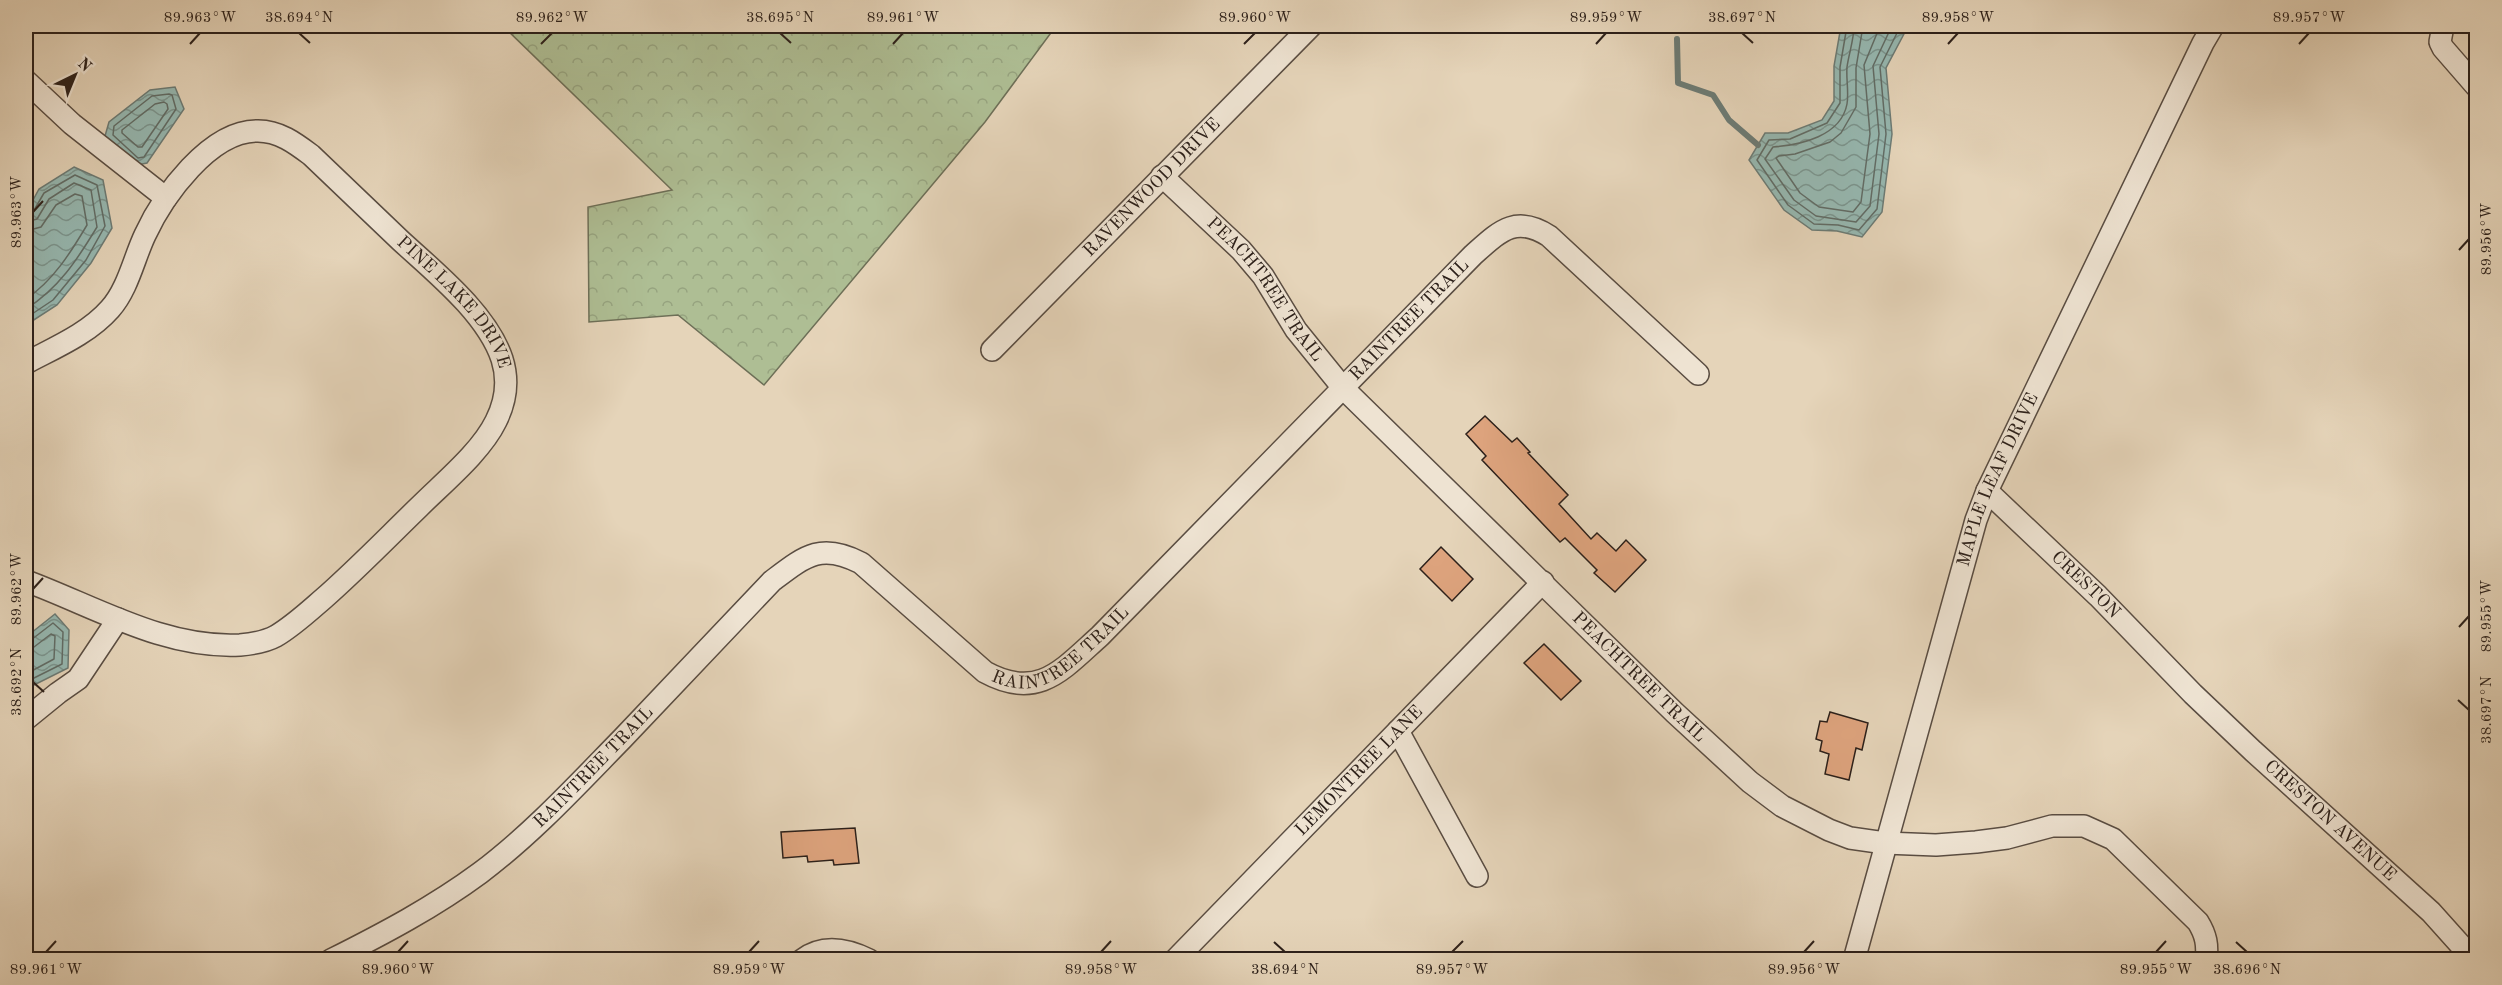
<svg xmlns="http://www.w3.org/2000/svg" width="2502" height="985" viewBox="0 0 2502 985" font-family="'Old Standard TT',serif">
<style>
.forest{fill:url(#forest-crowns);stroke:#6d6f57;stroke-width:1.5}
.water{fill:url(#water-waves);stroke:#6c7b75;stroke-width:1.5}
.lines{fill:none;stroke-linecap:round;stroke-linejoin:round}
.shore{stroke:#616c66;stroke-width:1.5}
.stream{stroke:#6c7b75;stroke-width:6}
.building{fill:#dda37d;stroke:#2c201a;stroke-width:1.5}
.minor-casing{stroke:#5a4d42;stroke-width:24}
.minor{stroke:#eee3d2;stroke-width:21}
.ticks{fill:none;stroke:#2c201a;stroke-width:2}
.labels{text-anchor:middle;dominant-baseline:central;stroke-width:4.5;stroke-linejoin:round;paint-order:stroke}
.street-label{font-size:18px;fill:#2c201a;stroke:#eee3d2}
.neatline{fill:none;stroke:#2c201a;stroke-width:2}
.ticks-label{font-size:15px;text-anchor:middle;fill:#2c201a}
</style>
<defs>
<pattern id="forest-crowns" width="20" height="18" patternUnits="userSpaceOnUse" patternTransform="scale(1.5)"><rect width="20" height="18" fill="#aebe94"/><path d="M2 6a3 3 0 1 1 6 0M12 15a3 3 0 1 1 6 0" fill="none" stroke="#96a37f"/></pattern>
<pattern id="water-waves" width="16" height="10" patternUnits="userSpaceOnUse" patternTransform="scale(1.5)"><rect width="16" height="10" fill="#96b8b1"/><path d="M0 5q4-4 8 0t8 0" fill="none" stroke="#7b958f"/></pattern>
</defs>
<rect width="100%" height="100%" fill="#e5d4b9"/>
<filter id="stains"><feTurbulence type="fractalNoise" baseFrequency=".00333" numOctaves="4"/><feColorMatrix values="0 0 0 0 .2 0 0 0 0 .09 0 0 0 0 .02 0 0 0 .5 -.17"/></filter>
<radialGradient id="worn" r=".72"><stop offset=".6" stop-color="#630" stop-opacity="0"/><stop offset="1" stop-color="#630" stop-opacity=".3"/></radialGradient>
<path class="forest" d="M503,26H1056L985,122L764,385L678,315L589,322L588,207L672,190Z"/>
<path class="water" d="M1841,26H1902L1905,32L1886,68L1892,134L1882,212L1862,237L1837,231L1812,230L1784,210L1749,160L1765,133H1788L1822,120L1834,101V66Z
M175,87L184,109L147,163L137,165L105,136L109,122L150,90Z
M74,167L103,180L112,228L91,263L57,305L26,325V213L39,189Z
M55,614L69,630L68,668L26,689V637Z"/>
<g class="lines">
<path class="shore" d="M1847,26L1840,67V103L1827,123L1790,139L1769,140L1757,160L1788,205L1814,224L1838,225L1859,230L1877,209L1886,134L1880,67L1897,33V26
M1854,26C1854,39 1849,53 1847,67C1846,79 1849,92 1847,104C1841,136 1801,145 1773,147L1765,159L1794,200L1816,216L1856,222L1870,206L1879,134L1873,66L1889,32V26
M1863,26L1856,68V107L1841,133L1830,142L1795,154L1779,156L1776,158L1800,193L1819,207L1853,212L1861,202L1870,134L1864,65L1880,26
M169,94L172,95L176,109L144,157L138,158L113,135L114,126L152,96Z
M164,102L167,104L168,109L142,147H138L122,133V130L155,104Z
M26,214L33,212L44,193L75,175L97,185L105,226L86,260L53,300L26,318
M26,222L37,219L49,199L74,183L91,190L97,227C77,260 59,288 26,309
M26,231L41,227L56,205L75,194L82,196L87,225C71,252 53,281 26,299
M26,641L31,640L53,623L63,632L62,664L26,682
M26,649L34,647L51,634L55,636L54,659L26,674"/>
<path class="stream" d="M1677,39L1678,83L1713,95L1729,120L1758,145"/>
</g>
<path class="building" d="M1485,416L1512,442L1517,438L1530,452L1528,453L1568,495L1559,504L1591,539L1597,533L1616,551L1626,540L1646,560L1615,592L1594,573L1597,570L1565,538L1560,542L1482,460L1486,456L1466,434Z
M1441,547L1473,579L1452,601L1420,569Z
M1544,644L1581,681L1561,700L1524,663Z
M1830,712L1868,723L1862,750L1856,748L1849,780L1825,774L1829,754L1820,751L1822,741L1816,739L1820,721L1827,722Z
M855,828L859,863L834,865L833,860L808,862L807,856L783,858L781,832Z"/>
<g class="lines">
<defs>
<g id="minor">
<path d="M2443,26L2440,42L2443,48L2476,86"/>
<path d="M26,81L72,124L166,198"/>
<path id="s1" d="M1162,176L1241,250L1263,276L1296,330L1343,388L1675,713L1750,782L1782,806L1829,830L1850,838L1885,843L1936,845L1976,842L2007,838L2052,826H2084L2113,839L2198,922C2206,935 2208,945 2206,960"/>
<path id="s2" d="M992,350L1311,26"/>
<path id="s3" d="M26,363C54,348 88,334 110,309C128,289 134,258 145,235C163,196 210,130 258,131C279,131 295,143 311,155C341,184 371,212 401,241C436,273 487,314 502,359C509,381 506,401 496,421C481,452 444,482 419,507C387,538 356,570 323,599C308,612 293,626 276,636C265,642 252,644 240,645C164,649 94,606 26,581"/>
<path id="s4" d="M1987,491L2098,596L2193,694L2253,751L2431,912L2474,960"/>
<path d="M26,719L58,693L78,679L118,619"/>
<path d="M1398,731L1477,876"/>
<path id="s5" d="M331,960C383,934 434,907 480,873C532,834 577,785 622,739C672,686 722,634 772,581C805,556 821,542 861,563L985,672C1038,701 1062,670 1100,636L1473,255C1499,232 1515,214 1549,236L1698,374"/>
<path d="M802,960C823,944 847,949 869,960"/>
<path id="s6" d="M1175,960L1543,582"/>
<path id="s7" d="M1854,960L1976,520L1987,491L2203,43L2213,26"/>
</g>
</defs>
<use href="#minor" class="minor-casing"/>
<use href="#minor" class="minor"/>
</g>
<path class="ticks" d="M299,33L310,43M780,33L791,43M1742,33L1753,43M190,44L200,33M541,44L552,33M893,44L903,33M1244,44L1255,33M1596,44L1606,33M1948,44L1958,33M2299,44L2309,33M33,212L43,201M2459,250L2469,239M33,589L43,578M2459,627L2469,616M33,682L44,692M2458,700L2469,710M1274,942L1285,952M2236,942L2247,952M46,952L56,941M398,952L408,941M749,952L759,941M1101,952L1111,941M1452,952L1463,941M1804,952L1814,941M2156,952L2166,941"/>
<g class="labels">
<g class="street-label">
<text stroke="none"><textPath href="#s2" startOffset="228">RAVENWOOD DRIVE</textPath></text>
<text stroke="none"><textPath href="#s1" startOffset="154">PEACHTREE TRAIL</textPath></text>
<text stroke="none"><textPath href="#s3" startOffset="609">PINE LAKE DRIVE</textPath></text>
<text stroke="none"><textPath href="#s5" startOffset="1425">RAINTREE TRAIL</textPath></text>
<text stroke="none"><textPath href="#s7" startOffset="502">MAPLE LEAF DRIVE</textPath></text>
<text stroke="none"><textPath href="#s4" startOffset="136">CRESTON</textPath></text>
<text stroke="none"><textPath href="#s5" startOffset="939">RAINTREE TRAIL</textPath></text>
<text stroke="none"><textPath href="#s1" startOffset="694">PEACHTREE TRAIL</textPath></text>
<text stroke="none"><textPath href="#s5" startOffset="328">RAINTREE TRAIL</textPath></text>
<text stroke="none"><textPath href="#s6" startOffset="264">LEMONTREE LANE</textPath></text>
<text stroke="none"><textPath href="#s4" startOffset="476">CRESTON AVENUE</textPath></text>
</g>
</g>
<rect width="2502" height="985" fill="none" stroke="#e5d4b9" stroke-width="66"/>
<g transform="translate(75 75) rotate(43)" stroke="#eee3d2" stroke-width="4.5" paint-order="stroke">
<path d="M0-4.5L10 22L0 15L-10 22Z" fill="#2c201a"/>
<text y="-9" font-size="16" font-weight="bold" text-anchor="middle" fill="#2c201a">N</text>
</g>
<rect x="33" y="33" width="2436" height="919" class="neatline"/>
<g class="ticks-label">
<text x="200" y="22">89.963°W</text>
<text x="299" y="22">38.694°N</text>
<text x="552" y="22">89.962°W</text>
<text x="780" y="22">38.695°N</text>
<text x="903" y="22">89.961°W</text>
<text x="1255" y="22">89.960°W</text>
<text x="1606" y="22">89.959°W</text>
<text x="1742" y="22">38.697°N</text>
<text x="1958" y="22">89.958°W</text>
<text x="2309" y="22">89.957°W</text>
<text transform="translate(16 212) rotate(-90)" y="5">89.963°W</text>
<text transform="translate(2486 239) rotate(-90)" y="5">89.956°W</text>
<text transform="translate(16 589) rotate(-90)" y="5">89.962°W</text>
<text transform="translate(2486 616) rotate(-90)" y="5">89.955°W</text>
<text transform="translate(16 682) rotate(-90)" y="5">38.692°N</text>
<text transform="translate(2486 710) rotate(-90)" y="5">38.697°N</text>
<text x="46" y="974">89.961°W</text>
<text x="398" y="974">89.960°W</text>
<text x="749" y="974">89.959°W</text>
<text x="1101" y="974">89.958°W</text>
<text x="1285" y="974">38.694°N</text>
<text x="1452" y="974">89.957°W</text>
<text x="1804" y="974">89.956°W</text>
<text x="2156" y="974">89.955°W</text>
<text x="2247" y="974">38.696°N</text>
</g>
<rect width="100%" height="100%" filter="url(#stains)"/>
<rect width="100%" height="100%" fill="url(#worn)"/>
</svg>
